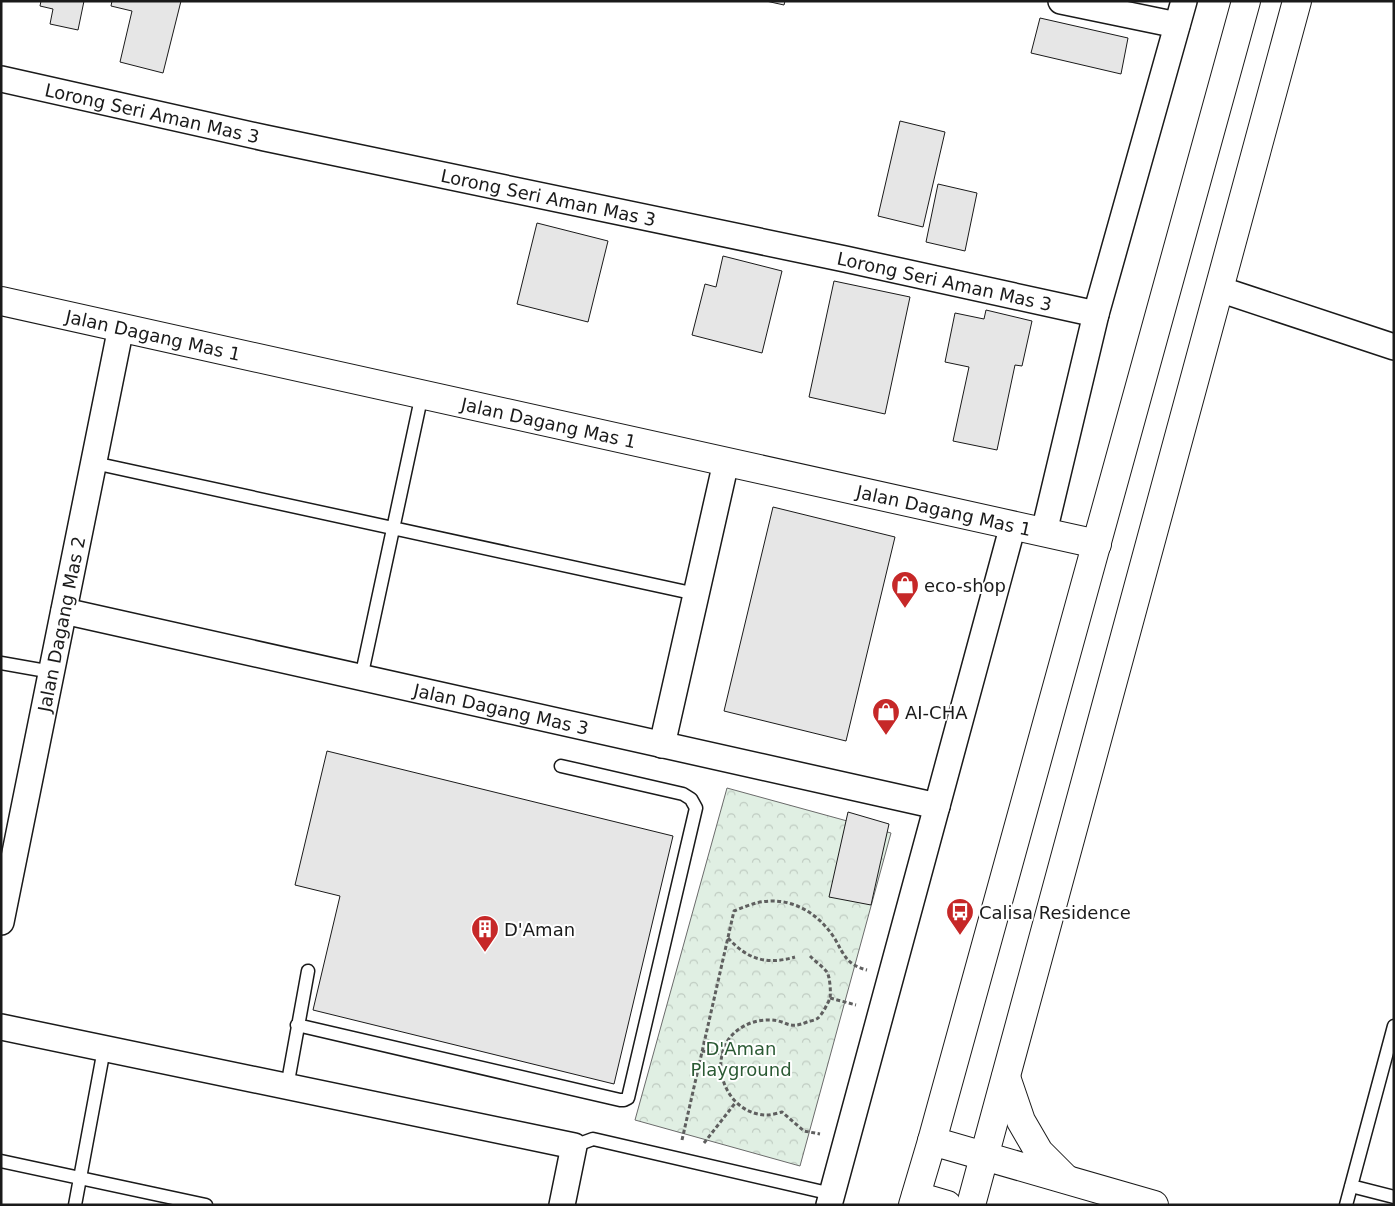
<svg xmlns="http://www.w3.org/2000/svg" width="1395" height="1206" viewBox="0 0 1395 1206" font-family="'DejaVu Sans',sans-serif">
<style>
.park{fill:url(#park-crowns);stroke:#6a6a6a}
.building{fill:#e6e6e6;stroke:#1a1a1a}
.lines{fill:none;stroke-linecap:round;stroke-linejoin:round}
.lane-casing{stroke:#1a1a1a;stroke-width:15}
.street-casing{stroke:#1a1a1a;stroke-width:28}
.secondary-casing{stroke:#1a1a1a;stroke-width:30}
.path{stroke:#5f5f5f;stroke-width:3;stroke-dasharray:4 2.5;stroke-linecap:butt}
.lane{stroke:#fff;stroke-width:12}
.street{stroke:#fff;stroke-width:25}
.secondary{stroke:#fff;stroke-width:28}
.labels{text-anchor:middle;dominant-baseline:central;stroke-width:4;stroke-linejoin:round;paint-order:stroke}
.street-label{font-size:18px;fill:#1a1a1a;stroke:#fff}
.poi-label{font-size:18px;fill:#1a1a1a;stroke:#fff;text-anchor:start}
.park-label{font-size:18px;fill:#2b5a34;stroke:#fff}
</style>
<defs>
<pattern id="park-crowns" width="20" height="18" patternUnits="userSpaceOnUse" patternTransform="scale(1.25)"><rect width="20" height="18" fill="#e0efe3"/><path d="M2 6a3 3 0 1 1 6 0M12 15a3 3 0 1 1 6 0" fill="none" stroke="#c0ccc2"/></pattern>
</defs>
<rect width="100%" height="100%" fill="#fff"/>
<path class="park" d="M727,788L891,833L800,1166L635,1120Z"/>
<path class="building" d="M41,1H84L78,30L50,24L53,9L40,6Z
M112,1H181L163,73L120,62L132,11L111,6Z
M766,1H785L784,5Z
M1040,18L1128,38L1121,74L1031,53Z
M900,121L945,132L923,227L878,216Z
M938,184L977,193L965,251L926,242Z
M537,223L608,241L588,322L517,304Z
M723,256L782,271L762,353L692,335L705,284L716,287Z
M834,281L910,297L885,414L809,397Z
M986,310L1032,321L1022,366L1015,365L997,450L953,441L969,367L945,362L955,313L984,319Z
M773,507L895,537L846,741L724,711Z
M327,751L673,836L614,1084L313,1010L340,896L295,885Z
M848,812L889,824L871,905L829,897Z"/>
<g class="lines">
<defs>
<path id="lane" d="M94,463L696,594
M1,663L52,672
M361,678L422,394
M297,1025L620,1100H624L628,1098L696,808L691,799L683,794L561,766
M287,1087L308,971
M574,1146L593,1139L832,1194
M1,1161L206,1205
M1351,1186L1394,1197
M75,1205L104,1049
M1346,1205L1394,1026"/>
<g id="street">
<path d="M1061,1L1177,25"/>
<path id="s1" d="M1,79L265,138L845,259L1096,314"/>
<path d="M1219,289L1394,347"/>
<path d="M1044,532L1096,314L1184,1"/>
<path id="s2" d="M64,611L937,806"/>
<path d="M662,745L726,462"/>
<path id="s3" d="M1,922L121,327"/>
<path d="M1,1027L574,1146L562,1205"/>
<path d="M829,1205L1013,525"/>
</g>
<g id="secondary">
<path id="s4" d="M1,301L1097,544"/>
<path d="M1006,1077L1021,1121L1039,1152L1066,1179"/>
<path d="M932,1141L1154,1205"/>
<path d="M916,1196L947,1205"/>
<path d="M913,1205L932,1141L1246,1"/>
<path d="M971,1205L1297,1"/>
</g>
</defs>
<use href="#lane" class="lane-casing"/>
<use href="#street" class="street-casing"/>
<use href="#secondary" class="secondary-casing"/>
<path class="path" d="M728,938C748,960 767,965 795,957
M810,956C815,961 823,967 827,972C830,977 831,993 830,998C828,1003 822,1015 818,1018C816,1020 810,1021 807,1022C787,1030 789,1021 771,1020C755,1019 738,1026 728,1040C709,1070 730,1115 767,1115C772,1115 778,1113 782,1112L804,1131L820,1134
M830,998L856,1005
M702,1051L722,1054
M682,1140L734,911C741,908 749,905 756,903C789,895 818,912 835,939C844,955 847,965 867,970
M704,1143L736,1102"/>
<use href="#lane" class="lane"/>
<use href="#street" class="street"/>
<use href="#secondary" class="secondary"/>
</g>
<defs>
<symbol id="shop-pin" viewBox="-11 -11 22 30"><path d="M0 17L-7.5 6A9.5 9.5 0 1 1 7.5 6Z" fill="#c62828" stroke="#fff"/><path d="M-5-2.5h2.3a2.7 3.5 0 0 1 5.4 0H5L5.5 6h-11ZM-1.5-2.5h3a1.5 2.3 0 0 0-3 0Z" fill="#fff"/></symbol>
<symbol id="bus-pin" viewBox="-11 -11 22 30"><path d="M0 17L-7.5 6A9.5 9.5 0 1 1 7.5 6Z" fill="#c62828" stroke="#fff"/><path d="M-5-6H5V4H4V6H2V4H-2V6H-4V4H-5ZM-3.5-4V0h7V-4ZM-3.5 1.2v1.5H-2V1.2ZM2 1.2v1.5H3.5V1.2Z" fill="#fff"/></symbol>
<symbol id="building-pin" viewBox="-11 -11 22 30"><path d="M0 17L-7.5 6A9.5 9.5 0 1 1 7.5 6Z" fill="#c62828" stroke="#fff"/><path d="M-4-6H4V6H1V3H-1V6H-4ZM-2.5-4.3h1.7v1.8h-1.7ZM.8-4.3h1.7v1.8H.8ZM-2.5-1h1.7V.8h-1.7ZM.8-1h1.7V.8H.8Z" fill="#fff"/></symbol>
</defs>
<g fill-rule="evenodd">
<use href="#shop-pin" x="889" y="569" width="32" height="43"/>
<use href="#shop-pin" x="870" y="696" width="32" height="43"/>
<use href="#bus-pin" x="944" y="896" width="32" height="43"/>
<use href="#building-pin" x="469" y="913" width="32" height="43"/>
</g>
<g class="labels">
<g class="street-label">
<text stroke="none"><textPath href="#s1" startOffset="155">Lorong Seri Aman Mas 3</textPath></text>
<text stroke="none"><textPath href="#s1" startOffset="560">Lorong Seri Aman Mas 3</textPath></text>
<text stroke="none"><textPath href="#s1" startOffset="965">Lorong Seri Aman Mas 3</textPath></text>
<text stroke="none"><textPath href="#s4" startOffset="156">Jalan Dagang Mas 1</textPath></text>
<text stroke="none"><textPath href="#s4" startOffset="561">Jalan Dagang Mas 1</textPath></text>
<text stroke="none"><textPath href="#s4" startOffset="966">Jalan Dagang Mas 1</textPath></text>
<text stroke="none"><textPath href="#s3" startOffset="304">Jalan Dagang Mas 2</textPath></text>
<text stroke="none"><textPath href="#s2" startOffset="448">Jalan Dagang Mas 3</textPath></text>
</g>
<g class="poi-label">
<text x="924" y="585">eco-shop</text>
<text x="905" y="712">AI-CHA</text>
<text x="979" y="912">Calisa Residence</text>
<text x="504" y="929">D'Aman</text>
</g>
<g class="park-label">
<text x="741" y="1048">D'Aman<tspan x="741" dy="21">Playground</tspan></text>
</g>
</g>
<rect width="1395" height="1206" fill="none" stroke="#1a1a1a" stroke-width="5"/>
</svg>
